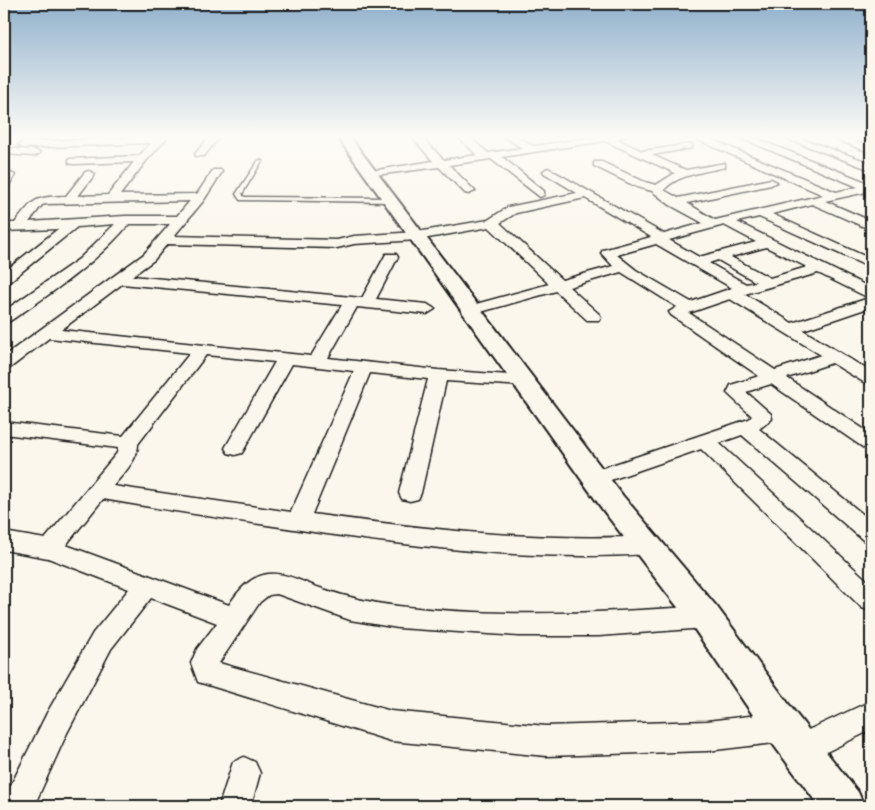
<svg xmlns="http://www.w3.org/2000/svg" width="875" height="810" viewBox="0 0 875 810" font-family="Mynerve,sans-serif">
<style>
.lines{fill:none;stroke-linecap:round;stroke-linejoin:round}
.service-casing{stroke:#1c1c1c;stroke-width:3}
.minor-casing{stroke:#1c1c1c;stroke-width:3}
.tertiary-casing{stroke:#1c1c1c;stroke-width:4}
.service{fill:#fbf7ec;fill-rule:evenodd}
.minor{fill:#fbf7ec;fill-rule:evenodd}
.tertiary{fill:#fbf7ec;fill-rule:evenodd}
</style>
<rect width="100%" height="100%" fill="#fbf7ec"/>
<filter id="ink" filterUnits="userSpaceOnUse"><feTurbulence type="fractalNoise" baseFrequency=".02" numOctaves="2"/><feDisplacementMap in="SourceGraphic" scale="10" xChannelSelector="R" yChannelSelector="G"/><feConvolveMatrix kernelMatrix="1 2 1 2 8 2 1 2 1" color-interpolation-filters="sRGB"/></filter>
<g filter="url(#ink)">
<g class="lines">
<defs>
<path id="service" d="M260,160L262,161L242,194L244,197L390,198L393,200L390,202L240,200L236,194L258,161Z"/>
<path id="minor" d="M169,136L146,161L120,195L197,194L213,170H221L222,172L204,200L174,236L337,240L354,236L417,232L488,220L508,207L577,193L544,173L543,171L548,168L664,234L703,223L670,205L652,191L637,187L594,166V162H602L645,182L656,185L675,173L605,141L502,157L544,191V195L540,197L491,159L449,165L475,191L469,194L465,193L439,167L367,176V172L371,171L433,161L411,136H420L444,160L477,155L457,136H468L488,153L522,148L503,136H515L534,146L601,136H626L617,139L642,151L692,144V148L652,155L686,170L725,163V167C706,172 678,174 664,190L678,198L771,179L777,182L771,185L687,203L715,220L823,195L689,136H703L836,192L858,187L736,136H750L871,184V191L825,201L871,221V230L812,204L772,214L871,259V268L759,217L737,222L871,288V307L803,330L871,372V384L865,383L832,363L787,378L871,434V450L864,448L771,384L746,392L771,414L772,419L759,429L871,521V543L863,540L742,435L719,443L871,584V611L862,608L701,449L602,483L595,486L588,483L584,478L588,473L749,419L752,416L727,393L731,385L759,376L671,315L669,312L677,307L621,272L569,287L599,314L601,317L599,320H587L556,291L477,313H465L463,310L465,307L549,284L489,227L417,240L354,244L337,248L167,244L154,260L132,276L362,298L386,254H396L398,257L376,299L427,304L435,309L427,314L357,307L328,358L438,370L523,376L529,377L532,381L529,385L523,386L446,381L421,493L418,499L410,501L402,499L399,493L428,379L370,373L312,514C424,529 535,542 648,536L656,538L660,545L656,552L648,554C540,561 434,549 327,534C252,523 177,512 103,499L66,545L229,605C239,589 255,571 277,574C291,575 307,584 320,588C346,597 371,603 398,606C500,618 603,613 705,606L714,609L718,617L714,625L705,628L599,636H519L398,628L350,620L277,594L269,595L260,602L219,663L391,711L546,726L707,721L783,712L793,717L798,727L793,737L871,701V730L800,765L789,761L785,750L789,739L793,737L783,742L707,751L546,756L391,741L198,682L191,663L197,649L217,623L151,598L111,649L67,733L34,806H4L6,795L47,713L93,633L129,589L48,558L4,550V532L45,539L117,453L118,448L4,434V422L123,436L190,353L49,338L10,368L4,369V356L144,254L170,224H129C95,264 53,292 10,321L4,323V311L79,259L115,224L77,227L9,282L4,283V272L58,229L4,231V223H15C35,198 34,197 66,196L85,172L89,171L95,174L78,196L108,195L134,162L73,164L69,163V159L139,156L151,143L23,148L18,145L23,142ZM585,198L651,237L603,250L601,253L613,266L562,280L500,223L516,213ZM190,201L177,216H125L29,222L42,205L46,204ZM724,225L756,242L699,257L669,240ZM656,244L732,288L691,302L636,270L617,255ZM766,247L807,267L770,278L731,257ZM718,260L756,282L746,284L709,263ZM818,273L869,298L792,323L745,294ZM122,284L342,305L311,356L61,330ZM730,299L821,355L775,370L689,313ZM206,355L275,362L225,448L228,453L235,455L242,453L292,364L354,371L291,512L113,486C123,474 138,460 138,444Z
M210,136H220L204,156H196L195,154Z
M780,136H794L871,163V170Z
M828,136H842L871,147V153Z
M4,148L35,150L40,153L35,156L4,154Z
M4,169L15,175L8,187L4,188Z
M244,757L255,762L260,773L251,806H219L233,762Z"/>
<path id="tertiary" d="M337,136H349L623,496L717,607L796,714L858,792L864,806H819L770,740L693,627L603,510Z"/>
</defs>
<use href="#service" class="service-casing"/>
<use href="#minor" class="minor-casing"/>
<use href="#tertiary" class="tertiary-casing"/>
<use href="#service" class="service"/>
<use href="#minor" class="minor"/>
<use href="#tertiary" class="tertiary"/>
</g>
</g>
<linearGradient id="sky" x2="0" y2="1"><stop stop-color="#91b1cd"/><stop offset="0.55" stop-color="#fdfbf6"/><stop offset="1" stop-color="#fdfbf6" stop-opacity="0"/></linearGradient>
<rect width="875" height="249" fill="url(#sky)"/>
<rect width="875" height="810" fill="none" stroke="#fbf7ec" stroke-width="20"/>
<rect x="10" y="10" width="855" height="790" fill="none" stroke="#1c1c1c" stroke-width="2" filter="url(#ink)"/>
</svg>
